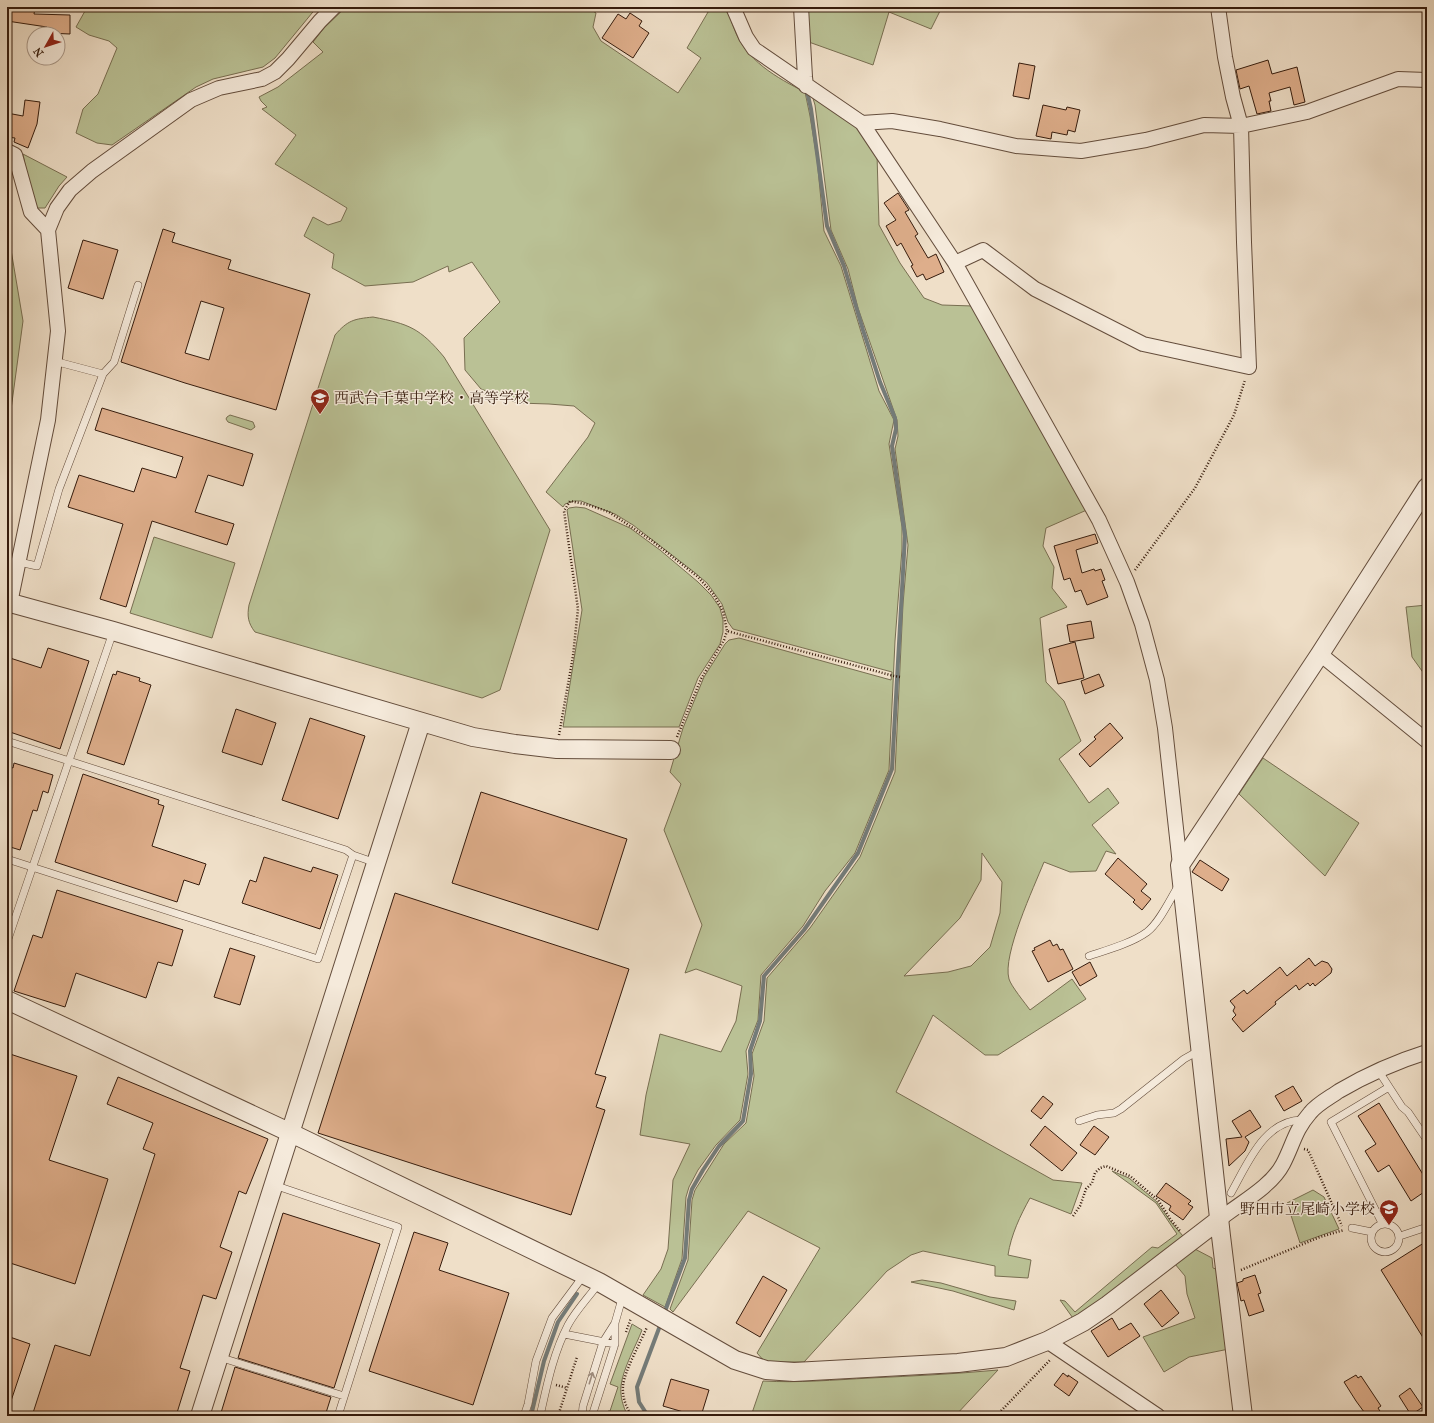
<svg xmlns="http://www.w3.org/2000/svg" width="1434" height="1423" viewBox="0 0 1434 1423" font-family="'IM FELL French Canon','Noto Serif JP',serif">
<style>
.green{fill:#bac195;stroke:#786e51;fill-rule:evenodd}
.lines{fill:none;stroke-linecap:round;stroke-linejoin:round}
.stream{stroke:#747b78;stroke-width:4}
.building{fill:#deae8b;stroke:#361c0d;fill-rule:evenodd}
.service-casing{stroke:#644d3c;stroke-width:8}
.minor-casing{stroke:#644d3c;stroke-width:16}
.tertiary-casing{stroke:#644d3c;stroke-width:20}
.path{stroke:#361c0d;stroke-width:2.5;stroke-dasharray:1 2;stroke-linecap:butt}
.service{stroke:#f5eadb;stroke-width:7}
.minor{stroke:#f5eadb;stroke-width:14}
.tertiary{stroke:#f5eadb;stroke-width:18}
.oneway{stroke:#9f8d7e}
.labels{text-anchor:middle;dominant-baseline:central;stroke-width:3;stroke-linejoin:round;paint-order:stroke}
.poi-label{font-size:15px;fill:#361c0d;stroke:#f5eadb;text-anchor:start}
</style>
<rect width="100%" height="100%" fill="#efdfc8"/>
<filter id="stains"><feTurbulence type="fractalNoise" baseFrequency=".005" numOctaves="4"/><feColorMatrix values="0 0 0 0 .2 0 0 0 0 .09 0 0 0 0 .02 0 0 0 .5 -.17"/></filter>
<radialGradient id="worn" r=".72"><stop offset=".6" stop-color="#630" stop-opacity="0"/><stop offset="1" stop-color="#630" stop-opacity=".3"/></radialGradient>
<path class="green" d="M95,7H135L171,11L188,7H317L275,58L263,67L213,79L196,87L112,145L97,143L76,133L83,109L98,94L117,48L109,41L89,35L76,27L85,11Z
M346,7H586L596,13L593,27L601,41L678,93L701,58L687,48L711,7H728C730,14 731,22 734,28C745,60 777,78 805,92L810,116L817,159L824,231L841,266L879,391L894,420L889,444L902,527V549L895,641L889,770L855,853L825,891L803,926L761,975L758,1020L746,1051L748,1074L740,1120L716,1145L698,1170L689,1187L686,1197L682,1259L665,1307L643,1295L661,1269L668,1249L673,1180L690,1144L640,1135L646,1095L660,1034L721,1052L736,1021L742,986L696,969L685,973L702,925L664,830L681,784L670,772L683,728L704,677L725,644L729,640L739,638L891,680L892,672L733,629L728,622L722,604L707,583L694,572L633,525L615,514L581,501H574L565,504L563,507L546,492L588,437L595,423L574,406L549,404L518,403L481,389L465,370L464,338L500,302L472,262L449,272L448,266L413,282L365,286L332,268L334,254L304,236L313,217L328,225L341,221L347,208L275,164L296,135L262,109L267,107L261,101L259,97L278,87L323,52L313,42L324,28Z
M804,7H942L931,29L889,12L873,65L806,41Z
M812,95L854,124L877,154L879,225L900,263L924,298L942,305L973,306L1089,509L1046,528L1043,546L1054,567L1052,588L1067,607L1040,618L1046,682L1064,701L1081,741L1059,759L1089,803L1108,788L1119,803L1092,825L1116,854L1106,851L1096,871L1070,872L1044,862C1034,887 1002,955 1009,979C1011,986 1025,1003 1030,1010L1072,979L1086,999L998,1055H985L933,1015L896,1092L1053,1180L1082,1183L1071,1214L1030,1198C1020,1216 1011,1235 1008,1255L1031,1260L1028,1278L995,1276V1266L923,1251L911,1255L887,1271L804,1362H765L757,1353L820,1248L748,1211L673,1312L670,1309L688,1260L692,1200L695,1190L724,1144L746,1123L754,1076L752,1054L764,1021L767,978L810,928L860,857L895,772L903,604L908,545L895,449L898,436L897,420L858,308L848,269L831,230L815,105ZM982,853L1002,882L1000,913L990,947L971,966L948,972L904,976L960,918L981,880Z
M23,154L67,177L59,186L45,208H37L29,186Z
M7,226L23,321L10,417L7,418Z
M373,317C409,324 420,328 444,357L550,530L500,690L482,698L255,632C248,623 247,616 249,605L335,335C348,320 354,319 373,317Z
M230,415L253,422L255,427L251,430L228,422L226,419L227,417Z
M576,507L585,508L630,528L660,550L698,582L711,595L720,608L723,620V632L720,644L698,678L679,727H563L582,610L567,510L569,508Z
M154,537L235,563L212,638L130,613Z
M1427,605V678L1412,657L1406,607Z
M1263,758L1359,823L1325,876L1239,794Z
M1112,1171L1129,1178L1157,1202L1171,1222L1183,1236L1075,1321L1060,1300L1065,1301L1075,1312L1152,1247L1158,1248L1177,1234L1156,1203Z
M1313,1190L1324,1197L1339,1229L1300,1243L1287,1203Z
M1193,1248L1212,1258L1213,1268L1219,1270L1229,1349L1189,1357L1164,1372L1143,1337L1195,1318L1187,1294L1185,1276L1175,1264Z
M922,1280L941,1283L990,1297L1016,1301L1014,1310L953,1291L911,1282Z
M632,1324L642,1330C636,1346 623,1368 621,1386C620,1396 623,1407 628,1416H608L607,1414L608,1411H610L618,1387L610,1384Z
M998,1370L955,1416H751L763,1381C798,1383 834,1380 870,1378C913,1376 955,1374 998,1370Z"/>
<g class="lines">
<path class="stream" d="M664,1314L685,1258L689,1200L692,1189L703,1170L719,1146L743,1121L751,1074L750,1051L760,1021L764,976L804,930L858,853L892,769L905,536L892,446L896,429L895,418L880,382L863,330L844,266L827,226L811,109L807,91
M531,1416L544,1361L558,1322L577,1294
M648,1416L639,1402L637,1387L661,1323"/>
</g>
<path class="building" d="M13,7L35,8L34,14L70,15V34L47,33V27L7,21V9L13,10Z
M630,13L642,21L639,26L649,33L633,58L602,38L618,14L626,19Z
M1268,60L1272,74L1297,67L1305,102L1294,105L1290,87L1269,93L1271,101H1269L1271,111L1257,114L1249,86L1240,89L1236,70Z
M1019,63L1035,66L1029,99L1013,96Z
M25,100L40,102L37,124L28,148L14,142L15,138L7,137V113L23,116Z
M1043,105L1066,110L1067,107L1080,110L1075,132L1068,130L1067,135L1052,132L1051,139L1036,136Z
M898,193L909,210L905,212L918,234L915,236L928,258L936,254L944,272L926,280L923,274L917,277L911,266L913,265L901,243L897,246L886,226L896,220L884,203Z
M163,229L175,233L172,242L231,260L228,269L310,294L276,410L185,383L121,362ZM201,301L224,308L209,360L185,353Z
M83,240L118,250L103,299L68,288Z
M102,408L253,454L243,486L208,475L195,512L234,524L227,545L152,521L126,607L100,599L123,524L68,507L79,475L134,492L142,468L176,478L183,457L95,430Z
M1095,534L1098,543L1076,550L1082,573L1094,569L1095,571L1101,569L1105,580L1102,581L1108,597L1087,605L1081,590L1075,592L1070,578L1064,580L1054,546Z
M1091,621L1094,638L1070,642L1067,625Z
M1075,642L1084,678L1058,684L1049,649Z
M48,648L89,661L60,749L7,731V657L41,668Z
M117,671L140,678L139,681L151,685L124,765L87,753L113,674L116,675Z
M1099,674L1104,686L1085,694L1081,681Z
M236,709L276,723L262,765L222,752Z
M310,718L365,736L338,819L282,800Z
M1110,723L1123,738L1090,767L1079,754L1096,739L1094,737Z
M14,763L53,775L48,793L43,791L37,811L33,810L20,850L7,846V766L13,768Z
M83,774L159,800L158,804L164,806L152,846L206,864L199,885L184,880L177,902L55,862Z
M481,792L627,839L598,930L452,883Z
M264,857L311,872L313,867L338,875L320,929L242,903L250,880L256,882Z
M1118,858L1147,884L1141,891L1151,899L1142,910L1133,902L1135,900L1105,874Z
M1200,860L1229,879L1222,891L1192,872Z
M57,890L183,930L172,966L158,962L146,998L76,973L65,1007L14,991L33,935L42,938Z
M395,893L629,969L595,1074L606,1077L596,1107L605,1110L571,1215L318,1133Z
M1050,940L1053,946L1057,944L1060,950L1063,949L1073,969L1048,982L1032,951L1035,950L1034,948Z
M230,948L255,956L240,1005L214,997Z
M1309,958L1315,966L1322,961L1328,963L1332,969L1331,973L1315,986L1313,983L1310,986L1308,983L1299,990L1296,985L1275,1002L1276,1004L1243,1032L1232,1019L1236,1015L1233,1011L1235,1007L1230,1001L1244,990L1247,994L1280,967L1287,976Z
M1090,962L1097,976L1080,986L1072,972Z
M7,1053L77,1076L49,1160L108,1179L75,1284L7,1262Z
M118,1077L268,1139L246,1194L239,1191L220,1247L232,1252L216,1299L203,1295L180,1368L190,1371L176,1416H32L55,1345L90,1356L155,1154L143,1149L153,1123L107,1104Z
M1293,1086L1302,1101L1284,1111L1275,1096Z
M1043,1096L1053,1104L1041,1119L1031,1111Z
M1379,1103L1427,1181V1190L1411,1201L1389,1165L1378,1172L1365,1151L1376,1144L1358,1116Z
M1250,1110L1261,1127L1245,1137L1249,1142L1245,1151L1229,1166L1226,1139L1242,1137L1232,1121Z
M1045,1126L1077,1153L1062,1171L1030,1145Z
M1094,1126L1109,1137L1095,1155L1080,1145Z
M1166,1183L1191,1201L1188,1204L1193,1207L1183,1220L1169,1210L1171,1206L1156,1196Z
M283,1213L380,1244L334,1388L238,1358Z
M414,1232L448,1243L439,1270L509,1293L473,1405L369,1371Z
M1427,1241V1344L1381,1270Z
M1255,1275L1261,1293L1258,1294L1264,1311L1249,1316L1244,1300L1241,1301L1237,1283L1243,1281V1279Z
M763,1276L787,1290L760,1337L736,1323Z
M1161,1290L1179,1313L1162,1327L1144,1304Z
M1112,1318L1119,1330L1131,1323L1140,1336L1108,1357L1091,1331Z
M7,1336L30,1344L9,1407H7Z
M235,1367L331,1397L325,1416H220Z
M1063,1373L1068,1377V1375L1078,1382L1069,1396L1054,1385Z
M1356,1375L1358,1378L1361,1376L1381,1406L1378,1408L1383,1416H1367L1356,1401L1344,1382Z
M671,1379L709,1390L701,1416H697L663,1406Z
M1410,1388L1423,1407L1411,1415L1399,1396Z"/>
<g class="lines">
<defs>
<path id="service" d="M54,361L103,374
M19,562L37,566L59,489L103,374L114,362L138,285
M7,741L346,850L353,855L376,863
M7,859L318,959L353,855
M7,942L113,632
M1089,956C1107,950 1132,943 1147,932C1160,922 1170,899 1179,885
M1378,1070L1402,1107L1408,1112L1427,1140
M1079,1121L1097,1115L1114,1113L1121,1109L1184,1059L1200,1050
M274,1185L398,1227L338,1416
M1231,1193C1247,1165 1265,1118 1304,1120
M1382,1223L1331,1122L1389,1087
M1371 1238a14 14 0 1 1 28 0a14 14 0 1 1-28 0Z
M1352,1228L1372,1232
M1400,1236L1427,1227
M564,1334L615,1344
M219,1357L344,1396
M524,1416L528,1404L536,1361L552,1318L584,1275
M540,1416C547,1385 553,1354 568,1325C576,1310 589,1297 599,1283
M582,1416L583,1406L603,1342L615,1323
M592,1416L615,1344V1323L623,1295"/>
<path id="minor" d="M733,7L746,37L754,49L862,123L955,263L1099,520L1127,582L1142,624L1157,680L1165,728L1180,865
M801,7L805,77L806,86
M862,123L892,121L940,129L1016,146L1081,151L1146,140L1204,125L1241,126L1307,112L1398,79L1427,80
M7,151L15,155L31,212L48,230
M955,263L983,250L1035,289L1143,344L1249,367L1244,242L1241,126L1233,97L1225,57L1218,7
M10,603L48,420L58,331L48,230L57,208L70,190L92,171L191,100L219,88L262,79L275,72L288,59L320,21L334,7
M1320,654L1427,741
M1220,1219C1240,1203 1271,1187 1283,1164C1293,1145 1295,1130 1310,1113C1317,1104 1329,1098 1339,1091C1368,1074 1395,1062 1427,1052
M1047,1341L1158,1416"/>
<path id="tertiary" d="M7,602L113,631L473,737L515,744L557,749L671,750
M7,1000L291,1133L599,1282L735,1360L766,1370L794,1372L958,1363L1006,1357L1047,1341L1083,1322L1108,1305L1220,1219
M200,1416L421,722
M1243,1416L1221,1236L1180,865L1320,654L1427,487"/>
</defs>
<use href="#service" class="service-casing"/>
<use href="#minor" class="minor-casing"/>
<use href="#tertiary" class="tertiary-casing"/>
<path class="path" d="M1135,570L1195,488L1234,415L1245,380
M559,735L573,656L578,609L564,511L570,501L589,505L609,512L651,540L698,577L714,595L723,611L727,631L894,676L900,677
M677,737L701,679L724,640L727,631
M1304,1149L1308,1150L1342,1226
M1073,1216L1080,1206L1086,1189L1092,1183L1095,1173L1100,1168L1106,1166L1130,1176L1158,1200L1171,1220L1180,1231
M1241,1270L1320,1237L1344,1230
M626,1332L631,1318
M556,1385L567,1388
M999,1413L1051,1359
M558,1416L577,1357
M632,1416C626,1408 622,1396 623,1386C624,1372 641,1341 647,1327"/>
<use href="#service" class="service"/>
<use href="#minor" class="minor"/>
<use href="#tertiary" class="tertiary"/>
</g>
<defs><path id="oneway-shaft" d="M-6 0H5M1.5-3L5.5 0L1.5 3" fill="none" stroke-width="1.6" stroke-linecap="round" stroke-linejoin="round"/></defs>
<use class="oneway" href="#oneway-shaft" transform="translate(591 1378) rotate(-73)"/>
<defs>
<symbol id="school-pin" viewBox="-11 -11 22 30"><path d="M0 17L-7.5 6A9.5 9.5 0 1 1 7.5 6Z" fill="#8f2418" stroke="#f5eadb"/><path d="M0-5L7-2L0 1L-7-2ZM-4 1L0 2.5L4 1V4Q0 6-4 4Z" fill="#fff"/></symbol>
</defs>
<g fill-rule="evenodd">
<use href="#school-pin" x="309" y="387" width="22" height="30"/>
<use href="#school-pin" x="1378" y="1198" width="22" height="30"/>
</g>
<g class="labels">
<g class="poi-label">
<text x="334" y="398">西武台千葉中学校・高等学校</text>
<text x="1375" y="1209" text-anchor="end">野田市立尾崎小学校</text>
</g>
</g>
<rect width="1434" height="1423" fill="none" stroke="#efdfc8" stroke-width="24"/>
<rect x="8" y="8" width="1418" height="1407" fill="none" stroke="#361c0d" stroke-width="2"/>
<rect x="12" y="12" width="1410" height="1399" fill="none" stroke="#361c0d"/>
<g transform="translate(46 46) rotate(231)"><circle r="19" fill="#f5eadb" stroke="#a99889"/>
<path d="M0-3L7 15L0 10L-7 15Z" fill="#8f2418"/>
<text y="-6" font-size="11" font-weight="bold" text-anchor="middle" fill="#361c0d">N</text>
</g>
<rect width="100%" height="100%" filter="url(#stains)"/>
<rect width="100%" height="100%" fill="url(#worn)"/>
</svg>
